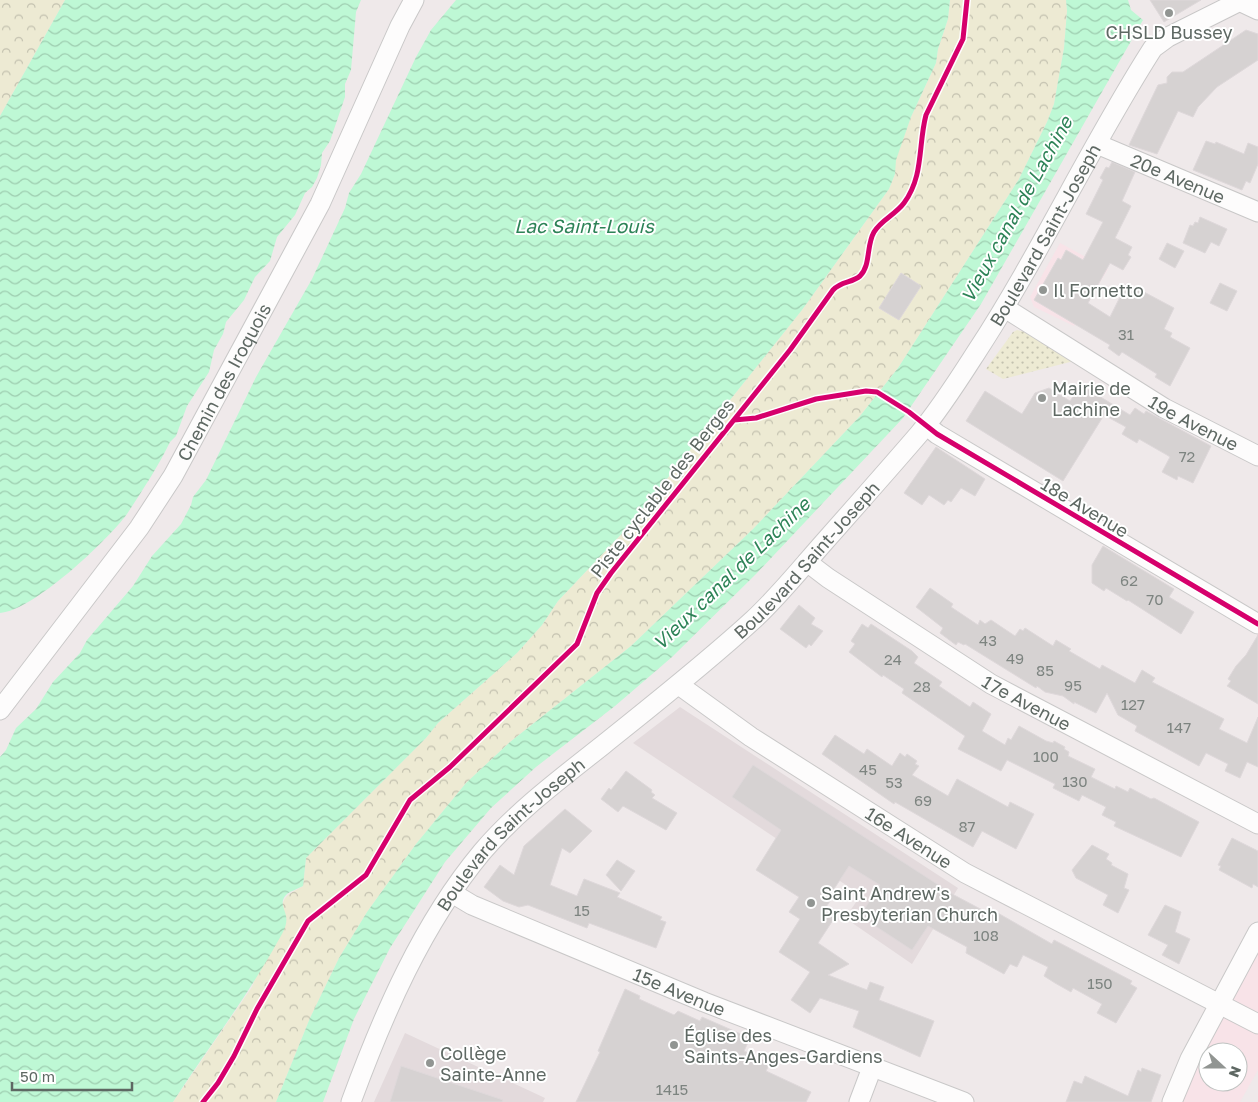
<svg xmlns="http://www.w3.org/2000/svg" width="1258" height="1102" viewBox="0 0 1258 1102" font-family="'Golos Text',sans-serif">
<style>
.commercial{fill:#f8e3e8;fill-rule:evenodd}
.education{fill:#e3dadc}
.grass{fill:url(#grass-dots)}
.forest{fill:url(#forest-crowns)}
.water{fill:url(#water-waves)}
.building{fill:#d6d2d2;stroke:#ded8da}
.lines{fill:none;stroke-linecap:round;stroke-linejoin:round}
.minor-casing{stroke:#c9c8c8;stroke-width:21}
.minor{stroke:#fdfcfc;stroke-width:19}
.cycleway-casing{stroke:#fff;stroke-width:8}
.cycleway{stroke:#d6006c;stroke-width:5}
.poi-dot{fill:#919592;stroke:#fff;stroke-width:2}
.labels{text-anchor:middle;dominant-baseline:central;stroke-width:4;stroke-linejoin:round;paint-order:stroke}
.number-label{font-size:15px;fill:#7d8480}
.poi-label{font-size:18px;fill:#5e6863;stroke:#fff;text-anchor:start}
.street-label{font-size:18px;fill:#5e6863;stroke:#fff}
.water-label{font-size:19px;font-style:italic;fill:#2d8357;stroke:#fff}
</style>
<defs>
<pattern id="grass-dots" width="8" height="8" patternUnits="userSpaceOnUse" patternTransform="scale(1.25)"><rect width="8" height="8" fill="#edead3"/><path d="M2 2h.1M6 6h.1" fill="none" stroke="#c3c1af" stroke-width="1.8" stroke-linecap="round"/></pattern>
<pattern id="forest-crowns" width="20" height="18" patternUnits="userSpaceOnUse" patternTransform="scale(1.25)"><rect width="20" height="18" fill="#edead3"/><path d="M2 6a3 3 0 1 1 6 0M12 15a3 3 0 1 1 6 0" fill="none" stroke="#c3c1af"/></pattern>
<pattern id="water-waves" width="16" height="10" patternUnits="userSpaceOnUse" patternTransform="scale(1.25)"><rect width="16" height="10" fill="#bef8d5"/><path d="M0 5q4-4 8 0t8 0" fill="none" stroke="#9ecdb0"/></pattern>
</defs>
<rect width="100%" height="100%" fill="#efe9ea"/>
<path class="commercial" d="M1060,243L1108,269L1074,326L1034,307L1030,297Z
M1258,947V1070L1240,1102H1175ZM1208,1052H1238V1082H1208Z"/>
<path class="education" d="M680,707L958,888L912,964L845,918L861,895L633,743Z
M405,1033L545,1098L543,1102H374Z"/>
<path class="grass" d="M1017,330L1025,332L1074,361L1003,379L986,369L1013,332Z"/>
<path class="forest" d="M0,0H65L0,116Z
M950,0H1066L1067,11L1064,48L1054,104L1047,122L1019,179L898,368L860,416L753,529L631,646L510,742L466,783L416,844L367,912L339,958L310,1018L276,1102H173L252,987L282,909C283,894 292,893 303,886L306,858L426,738L438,723L517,653L542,625L558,601L630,525L802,310L889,189L895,174V160L911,117L936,63L938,49L948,19Z"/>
<path class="water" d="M65,0H361L356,12L351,70L345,84V97L330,141L322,153L321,165L317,178L312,187L305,193L295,215L277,237L270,261L255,277L244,300L226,322L223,334L214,350L209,372L187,406L176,436L170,442C158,467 142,491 127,514C107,541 33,611 0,613V116Z
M456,0H950L948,19L938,49L936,63L911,117L896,160L895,174L889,189L802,310L630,525L558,601L542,625L517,653L438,723L426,738L306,858L303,886C298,889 290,891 286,895C279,903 285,909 286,916C288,925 282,934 278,941C247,997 208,1048 173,1102H0V757L6,750L16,728L36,709L53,682L80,653L87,640L133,586L152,556L181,524L191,505L193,497L206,480L256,377L312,279L345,208L349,193L361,174L416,57L431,30Z
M1066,0H1128L1131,10L1143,20L981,304L903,418L756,574L672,657L615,706L536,767L491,808L445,862L390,948L354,1019L323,1102H276L310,1018L339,958L367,912L416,844L466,783L510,742L631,646L753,529L860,416L898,368L1019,179L1047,122L1054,104L1064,48L1067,11Z"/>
<path class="building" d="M1150,0H1201L1164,22Z
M1246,30L1258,34V60L1217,87L1198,107L1193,117L1178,111L1157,154L1129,145L1158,85L1167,83V77L1172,72H1183Z
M1206,141L1215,144L1216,142L1244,154L1248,143L1258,147V164L1250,183L1246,181L1242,190L1193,170Z
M1112,162L1135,172L1122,201L1131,206L1115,238L1132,247L1128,255L1131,257L1123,270L1110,263L1088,303L1110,317L1127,283L1174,308L1164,329L1172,333L1170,337L1190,348L1170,386L1155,377L1157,374L1122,352L1119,356L1108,348L1110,345L1034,300L1058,258L1061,260L1066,250L1083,260L1103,222L1086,214L1103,180L1100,178L1106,167L1109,168Z
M1200,217L1227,229L1219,246L1211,242L1205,253L1183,243L1190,225L1193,226L1195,222L1198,223Z
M1167,243L1184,251L1175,268L1159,259Z
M901,273L921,286L899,320L879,308Z
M1220,283L1237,291L1227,311L1210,303Z
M1081,385L1130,415L1135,408L1144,414L1146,411L1211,446L1193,483L1178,476L1177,480L1162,472L1170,457L1167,455L1139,439L1137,443L1122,434L1126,427L1104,415L1063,481L966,421L985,391L1022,414L1035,393L1049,388L1070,401Z
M936,447L985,479L975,496L961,488L951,502L948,500L944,505L929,495L922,505L904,493Z
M1103,546L1174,589L1169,597L1194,612L1181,634L1128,600L1127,601L1106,588L1104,591L1092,583V565Z
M930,588L953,604L951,607L978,625L980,620L985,624L991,620L1015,636L1020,629L1023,631L1025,628L1053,646L1056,640L1071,649L1069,651L1100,669L1102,665L1135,683L1142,670L1155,678L1152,682L1224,719L1219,729L1247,743L1258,717V767L1247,762L1240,778L1225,771L1228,764L1206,753L1199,766L1135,731L1137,726L1118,715L1107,693L1096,713L1074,702V704L1063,696L1045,692L1037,686L1036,688L965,644L964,645L958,642L956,645L940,633L943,628L916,607Z
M799,605L815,618L811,624L823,631L811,646L809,644L806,648L780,629Z
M862,624L868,628L871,624L912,651L918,657L914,663L942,682L939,686L970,707L973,702L991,714L982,731L1005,745L1008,738L1011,740L1019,726L1046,741L1053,743L1054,741L1065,747L1064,749L1069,752L1068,756L1095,769L1091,777L1115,789L1116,786L1128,792L1130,788L1151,799L1154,798L1199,822L1181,857L1114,826L1116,822L1102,815L1106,807L1082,795L1079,801L1053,788L1055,784L1007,760L1001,771L958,749L965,736L902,693L904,689L883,675L882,677L849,652L855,644L851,641Z
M1258,635V704L1227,686L1231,681L1228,679L1236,666L1246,655Z
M835,735L864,754L867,749L892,766L900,753L905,757L907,754L917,761L915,764L919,766L912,775L948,796L957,779L1008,807L1010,802L1034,814L1016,849L982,831L973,847L895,802L894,804L822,754Z
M753,765L954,895L986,912L989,908L1052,944L1054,940L1132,981L1130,984L1137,988L1116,1023L1097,1013L1102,1004L1073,988L1071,992L1055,983L1044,976L1048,967L1023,955L1017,967L1010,964L1004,974L966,953L967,947L928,926L912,950L860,916L880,885L849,866L834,889L837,891L824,910L835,917L818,943L849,964L828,975L867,990L870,982L884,987L879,1000L934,1021L920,1057L853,1027L859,1011L820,998L810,1013L791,1000L810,972L779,952L800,919L789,912L799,897L756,870L781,830L732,797Z
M626,771L652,790L651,792L655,795L652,798L677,813L666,830L623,806L618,812L601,799L609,788L611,790Z
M565,809L592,831L570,853L562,848L550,885L577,896L584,879L620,893L617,897L662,917L660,920L666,922L656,948L589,923L587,928L528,905L519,907L503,901L484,887L500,865L514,875L524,846Z
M1232,838L1258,851V887L1253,884L1252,888L1219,870L1221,866L1218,865Z
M1092,845L1109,854L1106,859L1112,863L1111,865L1128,874L1124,888L1129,890L1118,913L1103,905L1108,895L1076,878L1072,870Z
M617,860L635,871L621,891L606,875Z
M1165,905L1181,912L1175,932L1190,939L1179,964L1162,955L1168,945L1148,935Z
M625,989L640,996L639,999L674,1015L678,1011L700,1021L702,1017L750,1038L744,1051L770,1063L766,1071L811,1092L806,1102H576L600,1052L598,1051Z
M401,1066L503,1100L502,1102H390Z
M1142,1068L1161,1075L1151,1102H1066L1074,1081L1082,1084L1085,1076L1128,1096L1138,1070L1141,1072Z"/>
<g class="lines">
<defs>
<g id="minor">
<path d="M1239,1L1258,10"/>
<path id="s1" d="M1097,144L1258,212"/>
<path id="s2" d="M1005,308L1164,408L1258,456"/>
<path d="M926,425L937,434L1258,624"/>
<path id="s3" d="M807,562L828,578L991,684L1258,824"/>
<path id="s4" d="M679,685L751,737L965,873L1258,1024"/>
<path id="s5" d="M0,710L139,528L173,476L320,204L400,26L414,0"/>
<path id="s6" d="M452,893L472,905L704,1002L964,1102"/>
<path id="s7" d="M351,1102C383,1015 422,924 482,852C517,811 560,779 603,745C654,704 705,664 753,620C779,596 802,567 826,540C857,505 888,470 919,434C941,408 959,379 977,351C1041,253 1090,146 1153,48L1168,37L1242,0"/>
<path d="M859,1102L873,1065"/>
<path d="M1172,1102L1190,1059L1258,932"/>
</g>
</defs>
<use href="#minor" class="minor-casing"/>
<use href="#minor" class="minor"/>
<defs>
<path id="cycleway" d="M734,420L756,418L816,399L866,391L877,392L909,412L937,434L1258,624
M203,1102L218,1083L234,1056L257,1009L308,921L366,875L410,800L450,767L577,644L597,593L611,573L790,350L833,290C841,281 852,283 860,276C871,265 866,246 874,232C881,220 895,215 904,203C924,176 918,145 926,115L963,39L967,0"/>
</defs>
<use href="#cycleway" class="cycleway-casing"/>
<use href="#cycleway" class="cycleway"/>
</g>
<g class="poi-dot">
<circle cx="1169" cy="13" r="5"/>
<circle cx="1043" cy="290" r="5"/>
<circle cx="1042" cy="398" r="5"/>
<circle cx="811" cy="903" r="5"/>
<circle cx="674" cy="1045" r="5"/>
<circle cx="430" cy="1063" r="5"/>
</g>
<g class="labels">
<g class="number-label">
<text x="1126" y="334">31</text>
<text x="1187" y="456">72</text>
<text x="1129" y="580">62</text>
<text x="1155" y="599">70</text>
<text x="988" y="640">43</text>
<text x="1015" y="658">49</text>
<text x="893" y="659">24</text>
<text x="1045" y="670">85</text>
<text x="1073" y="685">95</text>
<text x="922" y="686">28</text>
<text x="1133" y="704">127</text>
<text x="1179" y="727">147</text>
<text x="1046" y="756">100</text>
<text x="868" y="769">45</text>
<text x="1075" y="781">130</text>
<text x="894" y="782">53</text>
<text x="923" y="800">69</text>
<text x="967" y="826">87</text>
<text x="582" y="910">15</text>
<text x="986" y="935">108</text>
<text x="1100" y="983">150</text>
<text x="672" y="1089">1415</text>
</g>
<g class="poi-label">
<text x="1169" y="32" text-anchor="middle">CHSLD Bussey</text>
<text x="1053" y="290">Il Fornetto</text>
<text x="1052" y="388">Mairie de<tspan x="1052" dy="21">Lachine</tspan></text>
<text x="821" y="893">Saint Andrew's<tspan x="821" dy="21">Presbyterian Church</tspan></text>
<text x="684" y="1035">Église des<tspan x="684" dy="21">Saints-Anges-Gardiens</tspan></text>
<text x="440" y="1053">Collège<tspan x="440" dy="21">Sainte-Anne</tspan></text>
</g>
<g class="street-label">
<text stroke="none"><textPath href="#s1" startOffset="88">20e Avenue</textPath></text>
<text stroke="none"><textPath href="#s7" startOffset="1126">Boulevard Saint-Joseph</textPath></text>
<text stroke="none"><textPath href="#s5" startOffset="398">Chemin des Iroquois</textPath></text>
<text stroke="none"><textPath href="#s2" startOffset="221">19e Avenue</textPath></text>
<text transform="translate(662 488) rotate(-52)">Piste cyclable des Berges</text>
<text transform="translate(1085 507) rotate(31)">18e Avenue</text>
<text stroke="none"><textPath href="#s7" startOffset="721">Boulevard Saint-Joseph</textPath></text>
<text stroke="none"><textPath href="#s3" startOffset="261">17e Avenue</textPath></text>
<text stroke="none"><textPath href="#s7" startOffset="316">Boulevard Saint-Joseph</textPath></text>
<text stroke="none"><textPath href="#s4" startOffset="276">16e Avenue</textPath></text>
<text stroke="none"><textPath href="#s6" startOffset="248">15e Avenue</textPath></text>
</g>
<g class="water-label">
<text transform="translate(1016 209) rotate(-61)">Vieux canal de Lachine</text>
<text x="584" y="225">Lac Saint-Louis</text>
<text transform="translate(731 573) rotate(-44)">Vieux canal de Lachine</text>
</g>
</g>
<g transform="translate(1223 1067) rotate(111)"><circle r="24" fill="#ffffff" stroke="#bfc3c1"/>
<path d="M0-4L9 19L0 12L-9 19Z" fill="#919592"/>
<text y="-8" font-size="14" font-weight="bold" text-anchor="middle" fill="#5e6863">N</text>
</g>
<path d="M12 1082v8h120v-8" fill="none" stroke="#5e6863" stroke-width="2.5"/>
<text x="20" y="1082" font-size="15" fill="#5e6863" stroke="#ffffff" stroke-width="4" paint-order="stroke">50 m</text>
</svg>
